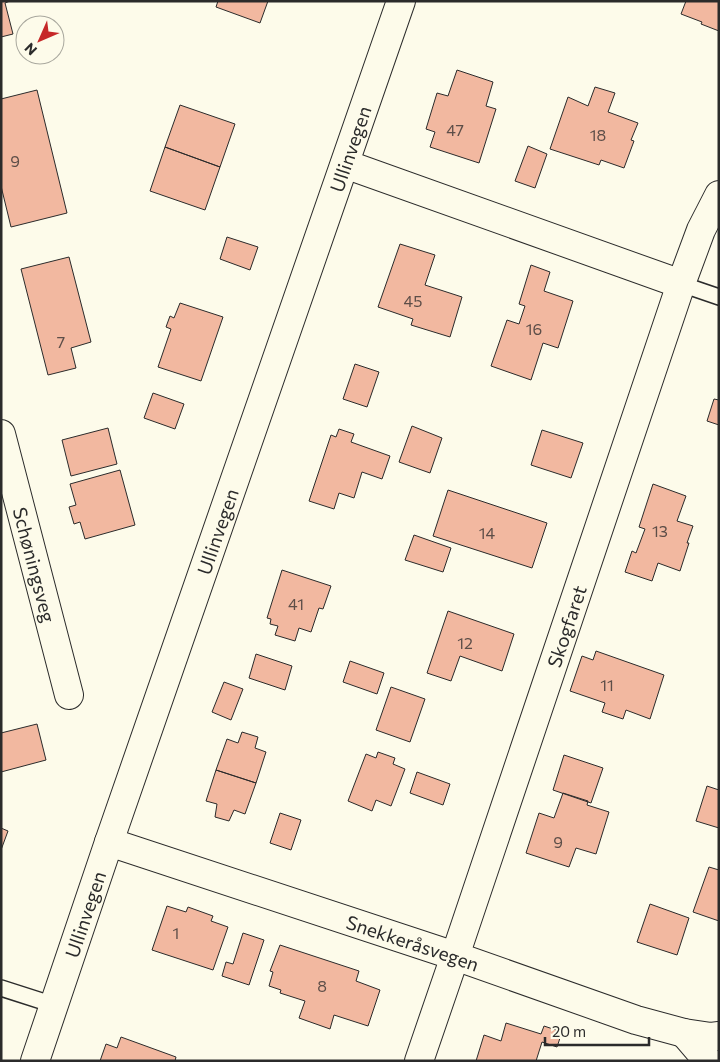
<svg xmlns="http://www.w3.org/2000/svg" width="720" height="1062" viewBox="0 0 720 1062" font-family="Commissioner,sans-serif">
<style>
.building{fill:#f2b8a0;stroke:#2b2b2b}
.lines{fill:none;stroke-linecap:round;stroke-linejoin:round}
.lane-casing{stroke:#2b2b2b;stroke-width:18}
.street-casing{stroke:#2b2b2b;stroke-width:30}
.secondary-casing{stroke:#2b2b2b;stroke-width:30}
.lane{stroke:#fdfbea;stroke-width:15}
.street{stroke:#fdfbea;stroke-width:28}
.secondary{stroke:#fdfbea;stroke-width:28}
.labels{text-anchor:middle;dominant-baseline:central;stroke-width:4;stroke-linejoin:round;paint-order:stroke}
.number-label{font-size:16px;fill:#5d4e48}
.street-label{font-size:19px;fill:#2b2b2b;stroke:#fdfbea}
</style>
<rect width="100%" height="100%" fill="#fdfbea"/>
<path class="building" d="M1,1H10L5,3L13,34L1,37Z
M218,1H268L260,23L216,7Z
M686,1H719V31L701,24L702,22L681,14Z
M457,70L493,82L486,106L496,109L479,163L430,147L435,132L426,129L437,93L448,96Z
M595,87L615,93L608,112L638,123L631,140L634,141L624,168L601,160L599,165L550,149L568,97L588,106Z
M37,90L67,213L11,227L1,186V99Z
M180,105L235,124L220,167L165,147Z
M528,146L547,154L535,188L515,181Z
M165,147L220,167L205,210L150,191Z
M227,237L258,247L250,270L220,259Z
M400,244L435,255L425,285L462,297L450,337L411,325L413,319L378,307Z
M69,257L91,342L71,348L76,368L48,375L21,269Z
M531,265L550,272L544,291L573,301L558,348L543,343L531,380L491,366L507,320L519,324L525,306L519,304Z
M180,303L223,317L201,381L158,367L171,329L166,327L170,316L174,318Z
M355,364L379,372L367,407L343,399Z
M153,393L184,404L175,429L144,418Z
M714,399L719,400V425L707,421Z
M412,426L442,438L430,473L399,462Z
M108,428L117,464L71,476L62,440Z
M339,429L354,434L351,442L390,456L382,479L362,472L354,498L339,493L334,509L309,501L331,435L336,437Z
M542,430L583,443L571,478L531,465Z
M120,470L135,525L85,539L80,522L74,524L69,507L76,505L70,484Z
M653,484L686,496L677,521L693,526L687,543H689L680,571L658,563L652,581L625,572L632,551L636,553L645,529L639,527Z
M448,490L547,523L532,568L433,536Z
M414,535L451,548L443,572L405,560Z
M282,570L331,586L323,609L319,608L311,632L299,628L295,641L275,635L278,626L270,624L271,619L267,618Z
M448,611L514,634L502,671L460,656L451,681L427,673Z
M596,651L664,675L650,719L626,710L623,719L602,712L605,703L570,691L582,656L593,660Z
M256,654L292,666L285,690L249,678Z
M350,661L384,673L377,694L343,682Z
M224,682L243,689L231,720L212,712Z
M391,687L425,699L410,742L376,730Z
M37,724L46,760L1,772V733Z
M242,732L258,737L255,748L266,752L256,783L216,770L227,739L238,743Z
M378,752L395,758L393,764L405,769L391,806L376,800L372,811L348,801L366,754L376,758Z
M564,755L603,768L591,803L553,790Z
M216,770L256,783L245,814L234,810L229,821L215,817L217,804L206,801Z
M417,772L450,784L443,805L410,793Z
M707,786L719,790V828L696,821Z
M563,793L588,801L587,805L609,812L596,854L576,848L569,867L526,853L539,813L554,818Z
M280,813L301,820L291,850L270,843Z
M1,828L8,831L1,850Z
M709,867L719,870V921L693,912Z
M650,904L689,918L677,955L637,942Z
M167,906L186,912L188,907L213,916L211,921L228,927L213,970L152,950Z
M243,933L264,940L249,985L222,976L226,962L233,964Z
M280,945L359,971L356,981L380,990L368,1026L334,1015L330,1029L299,1018L305,1001L280,993L281,990L269,986L273,972L270,971Z
M506,1023L541,1034L544,1026L562,1032L557,1047L542,1042L536,1061H476L484,1035L501,1041Z
M121,1037L176,1057L175,1061H100L106,1044L117,1048Z"/>
<g class="lines">
<defs>
<path id="lane" d="M681,284L719,297
M1,988L54,1005"/>
<g id="street">
<path d="M345,164L681,284"/>
<path id="s1" d="M1,434L69,695"/>
<path id="s2" d="M109,842L455,956L636,1020L684,1033L711,1037L719,1036"/>
<path d="M684,1033L708,1061"/>
<path id="s3" d="M419,1061L455,956L681,284L701,230L719,195"/>
</g>
<g id="secondary">
<path id="s4" d="M35,1061L109,842L401,1"/>
</g>
</defs>
<use href="#lane" class="lane-casing"/>
<use href="#street" class="street-casing"/>
<use href="#secondary" class="secondary-casing"/>
<use href="#lane" class="lane"/>
<use href="#street" class="street"/>
<use href="#secondary" class="secondary"/>
</g>
<g class="labels">
<g class="number-label">
<text x="455" y="129">47</text>
<text x="598" y="134">18</text>
<text x="15" y="160">9</text>
<text x="413" y="300">45</text>
<text x="534" y="328">16</text>
<text x="61" y="341">7</text>
<text x="660" y="530">13</text>
<text x="487" y="532">14</text>
<text x="296" y="603">41</text>
<text x="465" y="642">12</text>
<text x="607" y="684">11</text>
<text x="558" y="841">9</text>
<text x="176" y="932">1</text>
<text x="322" y="985">8</text>
</g>
<g class="street-label">
<text stroke="none"><textPath href="#s4" startOffset="965">Ullinvegen</textPath></text>
<text stroke="none"><textPath href="#s4" startOffset="560">Ullinvegen</textPath></text>
<text stroke="none"><textPath href="#s1" startOffset="135">Schøningsveg</textPath></text>
<text stroke="none"><textPath href="#s3" startOffset="459">Skogfaret</textPath></text>
<text stroke="none"><textPath href="#s4" startOffset="155">Ullinvegen</textPath></text>
<text stroke="none"><textPath href="#s2" startOffset="320">Snekkeråsvegen</textPath></text>
</g>
</g>
<rect width="720" height="1062" fill="none" stroke="#2b2b2b" stroke-width="5"/>
<g transform="translate(40 40) rotate(225)"><circle r="24" fill="#fdfbea" stroke="#a9a89e"/>
<path d="M0-4L9 19L0 12L-9 19Z" fill="#c62828"/>
<text y="-8" font-size="14" font-weight="bold" text-anchor="middle" fill="#2b2b2b">N</text>
</g>
<path d="M545 1037v8h104v-8" fill="none" stroke="#2b2b2b" stroke-width="2.5"/>
<text x="552" y="1037" font-size="15" fill="#2b2b2b" stroke="#fdfbea" stroke-width="4" paint-order="stroke">20 m</text>
</svg>
